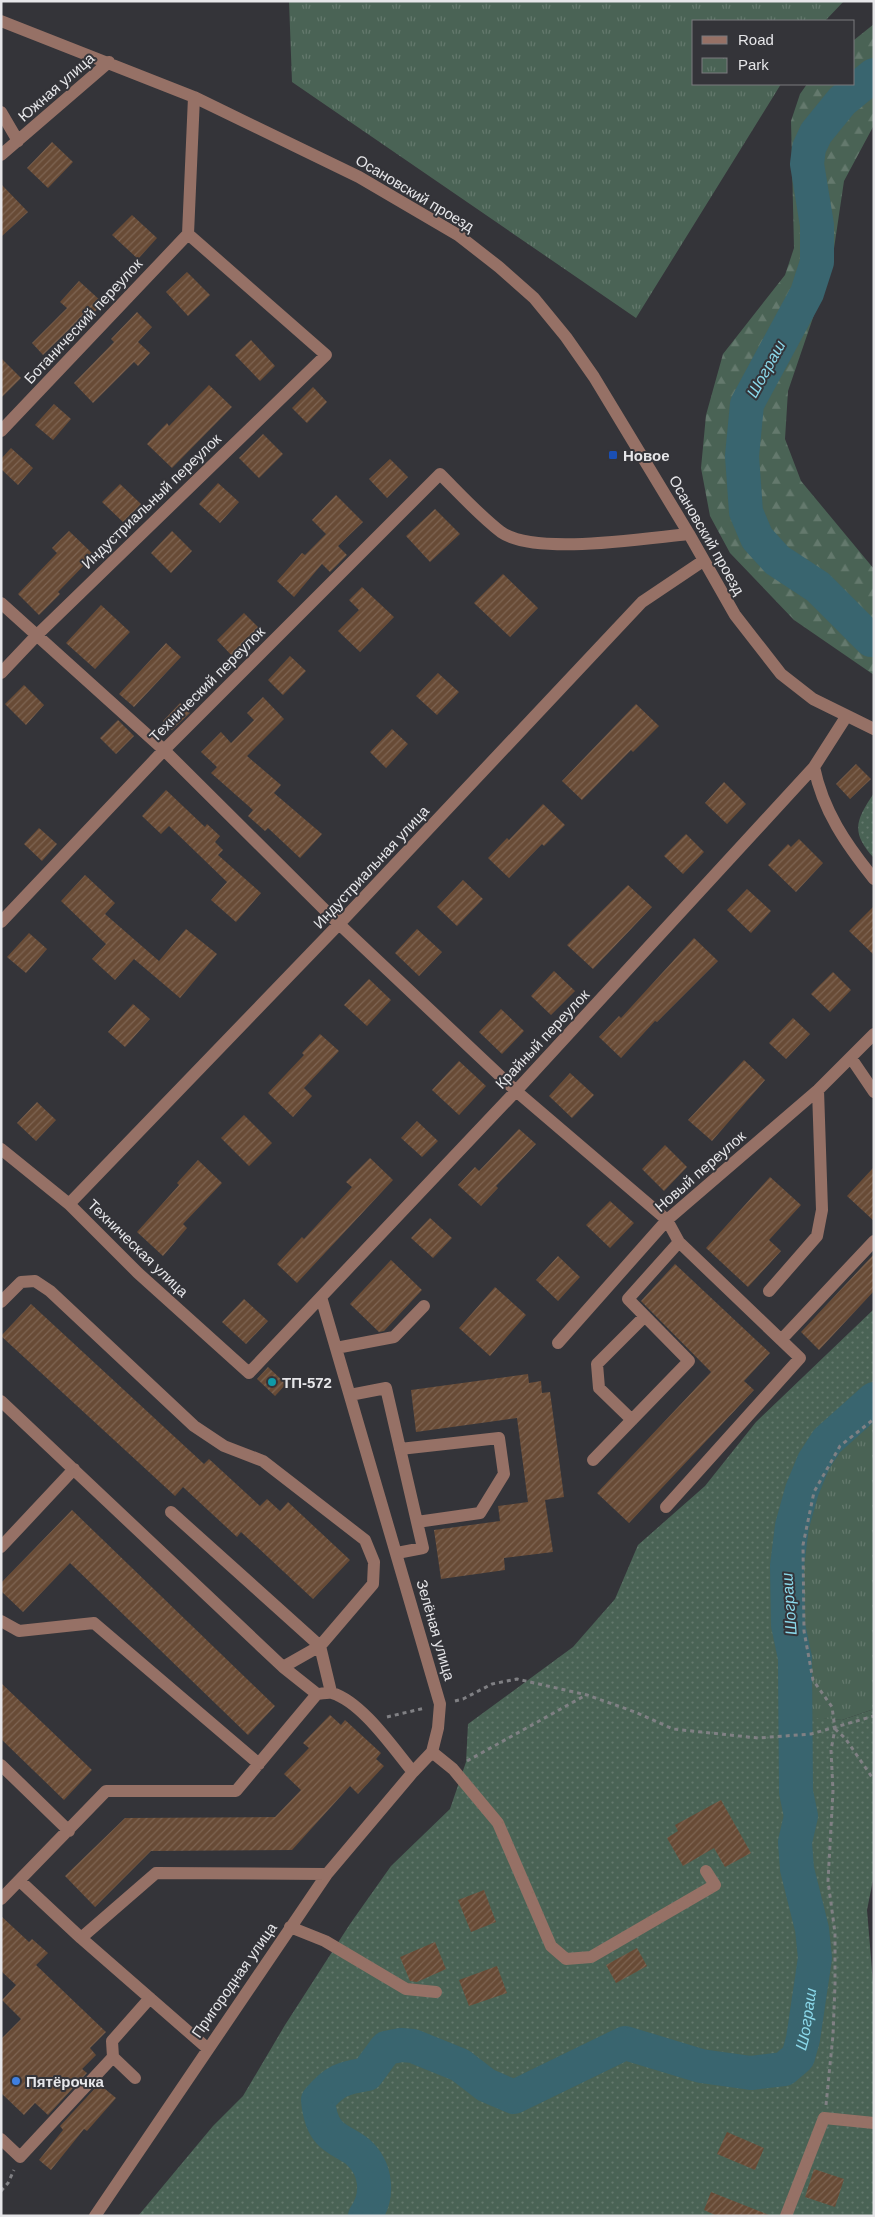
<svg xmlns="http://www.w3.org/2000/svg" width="875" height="2217" viewBox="0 0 875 2217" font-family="Arial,sans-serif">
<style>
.grass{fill:url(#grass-dots)}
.forest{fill:url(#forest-firs)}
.park{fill:url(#park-tufts)}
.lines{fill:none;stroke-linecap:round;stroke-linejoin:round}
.river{stroke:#39656f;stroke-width:34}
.building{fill:url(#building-hatch)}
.path{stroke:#808084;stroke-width:3;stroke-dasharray:4 4;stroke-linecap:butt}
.minor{stroke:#967166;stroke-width:12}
.transit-dot{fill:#1a4fb4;stroke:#343439;stroke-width:2}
.culture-dot{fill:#0f9aa8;stroke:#343439;stroke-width:2}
.shop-dot{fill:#3f7fe0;stroke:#343439;stroke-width:2}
.labels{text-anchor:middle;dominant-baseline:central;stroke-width:4;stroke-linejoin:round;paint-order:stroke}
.street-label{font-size:15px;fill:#e6e6e9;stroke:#343439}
.poi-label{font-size:15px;font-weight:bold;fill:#e6e6e9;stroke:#343439;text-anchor:start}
.water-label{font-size:16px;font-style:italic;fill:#8ad8ea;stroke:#343439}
</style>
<defs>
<pattern id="grass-dots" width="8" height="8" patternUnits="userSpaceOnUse" patternTransform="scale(1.25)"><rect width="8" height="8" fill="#4a6355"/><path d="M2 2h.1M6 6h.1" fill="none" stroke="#64796d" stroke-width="1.8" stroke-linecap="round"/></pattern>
<pattern id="forest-firs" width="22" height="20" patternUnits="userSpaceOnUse" patternTransform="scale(1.25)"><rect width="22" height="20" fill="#4a6355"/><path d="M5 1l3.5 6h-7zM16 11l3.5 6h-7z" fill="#64796d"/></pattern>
<pattern id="park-tufts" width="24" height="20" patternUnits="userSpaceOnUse" patternTransform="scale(1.25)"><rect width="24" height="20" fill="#4a6355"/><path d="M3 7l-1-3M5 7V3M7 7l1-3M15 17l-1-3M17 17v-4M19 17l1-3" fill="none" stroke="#64796d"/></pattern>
<pattern id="building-hatch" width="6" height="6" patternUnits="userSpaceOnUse" patternTransform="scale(1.25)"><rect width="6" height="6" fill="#684b36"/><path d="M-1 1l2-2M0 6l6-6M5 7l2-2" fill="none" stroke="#7e6553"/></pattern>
</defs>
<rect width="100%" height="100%" fill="#343439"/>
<path class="grass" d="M874,793V858C850,832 856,820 874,793Z
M874,1309V1408L830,1448L796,1625L804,1650V1716L842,1720L874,1709V1875L867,1910L874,1994V2216H138L213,2126L243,2096L285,2025L350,1924L391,1866L450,1809L466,1762L468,1724L573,1647L615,1599L638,1545L705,1486L756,1422Z"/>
<path class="forest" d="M874,24V125L844,181L832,262L788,391L785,439L801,481L874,569V675L794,620L730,553L710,516L701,468L706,415L723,354L785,275L794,248L791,121L800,94L807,84H854V40Z"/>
<path class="park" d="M844,1L825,21H694V84H781L636,318L292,82L289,1Z
M874,1408V1709L842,1720L804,1717V1650L796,1625L793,1565L797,1526L813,1481L830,1448Z"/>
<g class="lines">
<g class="river">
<path d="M874,75L842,101L816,133L809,148L807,164L817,225V262L807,293L747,404L742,456L746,512L757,538L777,560L818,587L871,640H874"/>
<path id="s1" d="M365,2216C379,2196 377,2169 358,2152C350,2145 337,2141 329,2132C321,2123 319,2111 318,2100C335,2080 343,2078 367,2074L386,2048L401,2045L413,2046L460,2065L486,2085L514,2097L625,2043L701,2066L751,2073L784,2069L798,2057L803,2039L815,1958L812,1929L797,1869L795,1842L801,1816L796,1792L795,1658L788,1625L787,1566L792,1526L802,1490L814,1461L827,1441L874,1399"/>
</g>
</g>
<path class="building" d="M52,142L73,162L48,188L27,168Z
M1,184L28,212L1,237Z
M132,215L157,238L138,259L112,235Z
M187,272L210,295L188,316L166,292Z
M79,281L103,303L84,324L79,320L43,355L32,343L67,308L60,302Z
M137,312L152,327L138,342L150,353L138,366L134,362L93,403L74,383L114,342L111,339Z
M251,340L275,366L260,381L235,355Z
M1,358L21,378L1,398Z
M209,385L232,407L172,468L147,444L167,423L169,426Z
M313,387L327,402L307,423L292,408Z
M54,404L71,419L53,440L35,425Z
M263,434L283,454L259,478L239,458Z
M11,448L33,468L18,485L1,469V459Z
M390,459L408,477L387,498L369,479Z
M218,483L239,502L220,523L199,504Z
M120,484L141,504L123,522L102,502Z
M336,495L363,522L338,546L347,555L330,572L322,564L294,597L277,581L302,553L305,555L326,534L312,520Z
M435,509L460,534L430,562L406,536Z
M69,531L94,555L58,592L60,594L39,615L18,594L57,553L52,548Z
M172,531L192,551L171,573L151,553Z
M503,574L538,608L510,637L474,603Z
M362,587L394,617L360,652L338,631L359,610L349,600Z
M101,605L130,632L95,669L66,643Z
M244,613L262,631L234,658L217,640Z
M166,643L181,657L134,707L119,694Z
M290,656L306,671L283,695L268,680Z
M438,673L459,692L437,715L416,696Z
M24,685L44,705L26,725L5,704Z
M263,697L284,719L247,756L281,785L274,793L322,834L300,858L268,828L265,831L248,816L253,810L211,773L217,767L201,752L221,732L231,743L254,720L247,713Z
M180,703L190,713L172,730L163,721Z
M636,704L659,726L633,752L631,750L582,800L562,781Z
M118,720L134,736L116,754L100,738Z
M392,729L408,744L386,768L370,752Z
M856,764L871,779L850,799L836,784Z
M724,782L746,804L727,824L705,803Z
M166,790L205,827L207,824L220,836L215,842L223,850L218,855L261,893L236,922L211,900L227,882L169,826L161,834L142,816Z
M543,804L565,825L544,846L542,844L509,878L488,858L507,838L509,840Z
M39,828L57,844L42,861L24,844Z
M686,834L704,852L683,874L664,856Z
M799,839L823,863L796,892L768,865L788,844L791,847Z
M85,875L115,903L105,914L159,961L186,929L217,954L180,998L134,959L115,980L92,959L106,944L61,901Z
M463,880L483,899L457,926L437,907Z
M628,885L652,907L593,969L567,945Z
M747,889L771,911L751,933L727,910Z
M874,906V955L849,931Z
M417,929L442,952L419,976L395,953Z
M29,933L47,949L26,973L7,957Z
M694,938L718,961L657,1022L655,1021L621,1058L599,1037L619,1016L621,1018Z
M554,971L575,991L551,1015L531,996Z
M833,972L851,990L830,1012L811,994Z
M369,979L391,1000L367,1026L344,1005Z
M133,1004L150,1019L125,1047L108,1032Z
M501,1009L524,1031L502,1054L479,1032Z
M793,1018L810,1034L786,1059L769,1043Z
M320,1034L339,1051L304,1088L312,1096L293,1117L268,1093L304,1055L302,1053Z
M744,1060L765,1080L712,1141L688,1120Z
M459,1061L486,1086L459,1115L432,1090Z
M570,1073L594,1095L572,1118L549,1096Z
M37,1102L56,1120L36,1141L17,1123Z
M244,1115L272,1143L249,1166L221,1138Z
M417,1121L438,1141L422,1157L401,1138Z
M519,1129L536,1144L496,1186L498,1188L481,1206L458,1185L475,1167L479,1171Z
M665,1145L687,1167L664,1191L642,1169Z
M370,1158L393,1180L297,1283L277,1264L302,1237L304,1239L352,1187L346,1182Z
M198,1160L222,1183L183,1224L187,1228L163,1256L137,1232L179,1185L177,1183Z
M874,1167V1221L847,1196Z
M770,1177L801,1205L769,1240L781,1251L748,1287L706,1248Z
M610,1201L634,1223L610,1248L586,1225Z
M430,1218L452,1238L433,1258L411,1238Z
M874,1254V1291L819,1350L801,1332Z
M558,1256L580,1277L558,1301L536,1280Z
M391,1260L422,1290L384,1331L379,1332L350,1304Z
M675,1264L770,1353L744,1381L754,1390L629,1523L597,1493L711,1372L641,1301Z
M495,1287L526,1315L490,1356L459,1328Z
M244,1299L268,1321L246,1344L222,1322Z
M31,1304L204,1464L209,1459L260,1506L267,1499L280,1511L288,1502L350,1560L313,1599L241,1532L237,1537L183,1487L175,1496L1,1336Z
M268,1367L286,1384L275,1396L257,1379Z
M528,1374L529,1383L541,1381L542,1393L550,1392L564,1497L545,1500L553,1552L504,1558L505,1570L441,1579L434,1530L500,1521L498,1506L528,1502L517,1418L416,1432L411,1390Z
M72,1510L275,1706L248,1735L70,1563L23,1612L1,1591V1583Z
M1,1683L92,1770L64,1800L1,1739Z
M330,1715L341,1725L345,1720L381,1753L376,1759L384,1766L358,1794L350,1786L292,1850L151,1851L95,1907L65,1876L125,1818L275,1817L301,1790L284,1774L309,1748L303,1743Z
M721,1800L751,1853L725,1867L714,1848L683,1866L667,1838L678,1831L675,1825Z
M484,1890L496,1922L471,1932L458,1900Z
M1,1916L29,1942L32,1939L48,1953L36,1965L106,2032L90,2048L96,2055L82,2069L87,2073L48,2115L35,2103L24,2115L1,2093V2039L21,2019L2,2000L16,1985L1,1971Z
M435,1942L446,1969L417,1982L410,1981L400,1957Z
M637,1948L647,1966L616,1983L606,1965Z
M497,1966L507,1993L469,2006L459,1980Z
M99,2084L116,2098L87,2131L84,2129L51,2170L39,2160L63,2130L60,2126Z
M727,2132L764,2148L755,2170L717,2154Z
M814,2169L844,2179L835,2207L805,2197Z
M711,2192L769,2215V2216H717L704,2210Z"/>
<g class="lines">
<path class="path" d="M455,1701L463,1699L492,1684L517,1679L587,1695L635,1712L673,1729L758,1738L811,1734L874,1716
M387,1717L425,1708
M835,1729L845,1738L874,1780
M467,1761L586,1695
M826,2105L833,2035L835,1985V1933L828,1881L833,1791L831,1750L835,1729L832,1707L813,1680L804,1631L803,1545L814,1492L840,1446L874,1419
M1,2191L8,2183L14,2170"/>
<path class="minor" d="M1,21L194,97L359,177L458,235L499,267L534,298L566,337L594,377L689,534L735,615L781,674L813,699L874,729
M1,112L18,141
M1,155L109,62
M1,431L188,234
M1,603L164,750L339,924L516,1091L667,1220L679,1242L800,1358L666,1507
M1,673L37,635L326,355L188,234L194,97
M814,767C823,811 846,844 874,879
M1,922L164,750L440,474C459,493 480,516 501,532C535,556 646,538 689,534
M851,1058L874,1092
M1,1149L69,1204L138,1273L249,1373L516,1091L814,767L846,717
M69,1204L339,924L642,602L703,561
M769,1291L817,1236L822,1210L818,1090
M321,1297L440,1704L438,1728L432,1752L453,1769L498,1823L551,1946L566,1959L591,1957L715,1885L706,1871
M1,1302L21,1282L35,1281L50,1291L194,1426L224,1446L263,1461L365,1540L374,1562L373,1584L320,1646L283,1667
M781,1340L874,1241
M558,1343L667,1220L818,1090L874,1034
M336,1348L394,1337L424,1306
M350,1395L386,1388L423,1548L397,1553
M1,1401L283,1667L317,1694
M632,1420L599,1388L597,1364L645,1316
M400,1449L499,1438L504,1474L480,1513L417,1522
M593,1460L689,1361L628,1299L679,1242
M171,1512L320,1646L331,1692
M1,1547L74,1469
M1,1621L19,1631L94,1623L259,1764
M1,1765L69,1831
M20,1881L81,1938L156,1873L327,1874
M1,1899L106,1791H236L317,1694C321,1694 328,1692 332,1693C362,1702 393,1748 413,1772
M290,1927L325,1941L406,1989L436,1992
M81,1938L207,2048
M135,2078L113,2057L112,2041L150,1998
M1,2139L20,2157L113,2057
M95,2216L327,1874L413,1772L432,1752
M786,2216L824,2118L874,2123"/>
</g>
<rect class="transit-dot" x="608" y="450" width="10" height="10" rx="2.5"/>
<circle class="culture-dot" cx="272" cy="1382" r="5"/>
<circle class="shop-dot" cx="16" cy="2081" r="5"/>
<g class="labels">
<g class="street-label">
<text transform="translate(56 87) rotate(-41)">Южная улица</text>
<text transform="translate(415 193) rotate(31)">Осановский проезд</text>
<text transform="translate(83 321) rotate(-47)">Ботанический переулок</text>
<text transform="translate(151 501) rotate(-44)">Индустриальный переулок</text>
<text transform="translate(707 535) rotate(60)">Осановский проезд</text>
<text transform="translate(207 684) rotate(-45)">Технический переулок</text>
<text transform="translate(371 867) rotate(-47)">Индустриальная улица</text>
<text transform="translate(542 1039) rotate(-47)">Крайный переулок</text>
<text transform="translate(700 1171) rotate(-41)">Новый переулок</text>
<text transform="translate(138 1248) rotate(44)">Техническая улица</text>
<text transform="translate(436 1630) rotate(74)">Зелёная улица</text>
<text transform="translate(234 1980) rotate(-55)">Пригородная улица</text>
</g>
<g class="poi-label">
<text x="623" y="455">Новое</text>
<text x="282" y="1382">ТП-572</text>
<text x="26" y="2081">Пятёрочка</text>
</g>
<g class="water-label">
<text transform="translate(766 369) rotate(-61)">Шограш</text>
<text transform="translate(789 1604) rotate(-94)">Шограш</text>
<text stroke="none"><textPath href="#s1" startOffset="715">Шограш</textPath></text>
</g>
</g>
<rect width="875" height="2217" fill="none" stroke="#e6e6e9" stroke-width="5"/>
<rect x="692" y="20" width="162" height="65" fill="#343439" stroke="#7b7b7f"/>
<rect x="702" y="36" width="25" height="8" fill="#967166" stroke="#7b7b7f"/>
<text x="738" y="45" font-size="15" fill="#e6e6e9">Road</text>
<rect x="702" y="58" width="25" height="15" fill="url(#park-tufts)" stroke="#7b7b7f"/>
<text x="738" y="70" font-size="15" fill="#e6e6e9">Park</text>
</svg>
